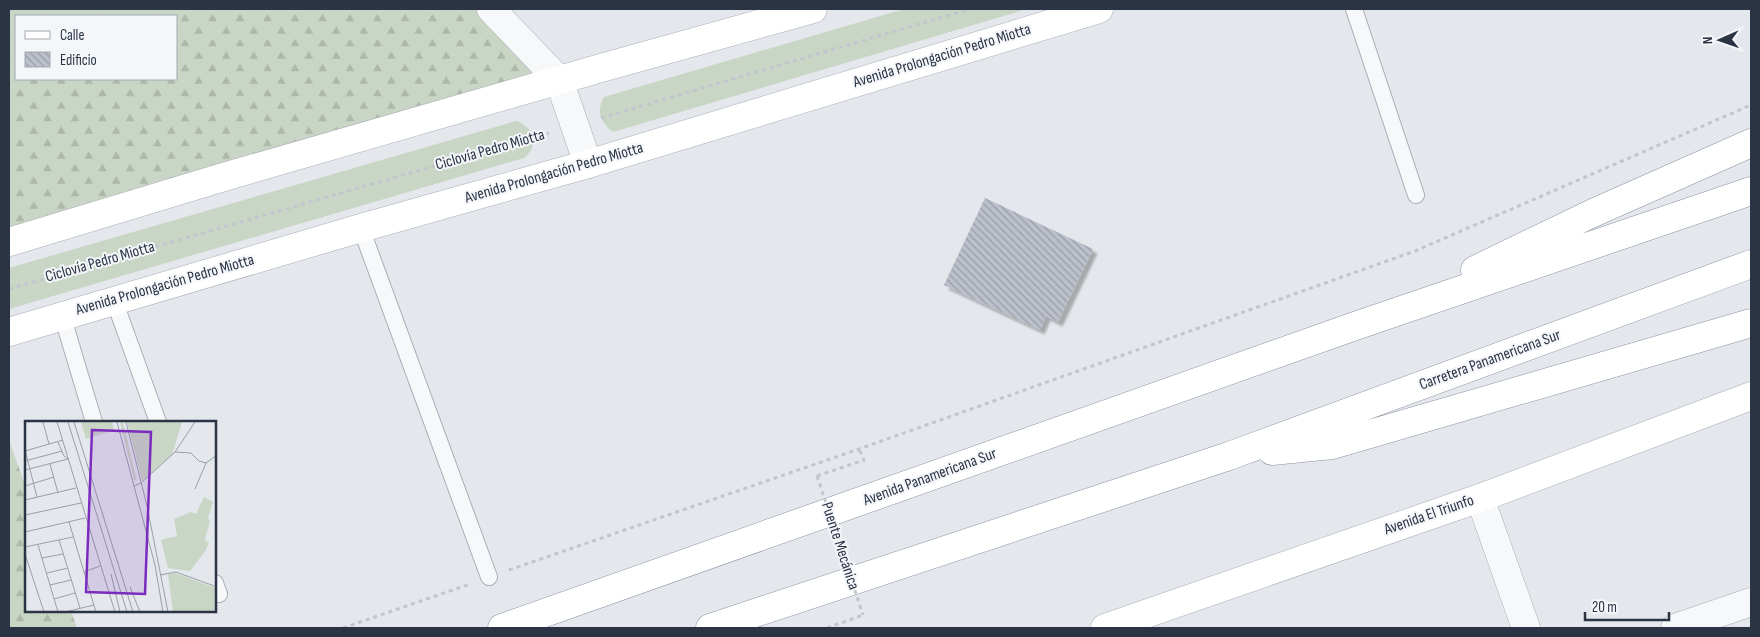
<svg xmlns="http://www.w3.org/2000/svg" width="1760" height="637" viewBox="0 0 1760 637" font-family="'Sofia Sans Condensed',sans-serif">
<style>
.grass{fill:#c9d6c5}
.forest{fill:url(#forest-firs);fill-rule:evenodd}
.building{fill:url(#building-back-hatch);filter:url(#shadow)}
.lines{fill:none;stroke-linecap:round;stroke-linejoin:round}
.lane-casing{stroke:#a9aeb7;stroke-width:18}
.street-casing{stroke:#a9aeb7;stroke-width:29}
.secondary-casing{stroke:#a9aeb7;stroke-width:29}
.highway-casing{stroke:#8b94a3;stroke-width:29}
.path{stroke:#c2c5cb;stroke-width:3;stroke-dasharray:4 4;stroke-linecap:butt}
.lane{stroke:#f7f8fa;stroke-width:16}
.street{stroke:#f7f8fa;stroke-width:28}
.secondary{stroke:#fff;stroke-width:28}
.highway{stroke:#fff;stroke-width:28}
.path-bridge{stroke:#c2c5cb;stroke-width:3;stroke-dasharray:4 4;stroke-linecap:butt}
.labels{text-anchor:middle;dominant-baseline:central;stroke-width:4;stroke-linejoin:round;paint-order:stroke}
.street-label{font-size:16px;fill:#2b3445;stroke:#f4f6f9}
.inset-road{fill:none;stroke:#9a9fa9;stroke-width:1}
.view{fill:#7b2cbf;fill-opacity:0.15;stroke:#7b2cbf;stroke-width:2.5}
.inset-edge{fill:none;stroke:#2b3445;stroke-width:2.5}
</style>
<defs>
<pattern id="forest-firs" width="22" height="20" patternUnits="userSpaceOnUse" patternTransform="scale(1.25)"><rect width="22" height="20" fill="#c9d6c5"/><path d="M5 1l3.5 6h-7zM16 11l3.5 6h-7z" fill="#adb8ab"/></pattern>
<pattern id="building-back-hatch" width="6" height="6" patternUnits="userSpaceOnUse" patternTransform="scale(1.25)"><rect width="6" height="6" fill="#bbc0ca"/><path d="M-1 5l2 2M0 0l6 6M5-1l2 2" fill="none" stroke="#989da6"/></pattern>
<filter id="shadow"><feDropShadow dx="4.5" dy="4.5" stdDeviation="1" flood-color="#0004"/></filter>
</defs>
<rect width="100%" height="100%" fill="#e4e7ec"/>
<path class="grass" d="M904,9H1027L613,132C600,122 596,111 604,97Z
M516,121C535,127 539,146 524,158L9,309V268Z"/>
<path class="forest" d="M9,9H486L533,71L531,78L517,89L9,227ZM16,16H176V79H16Z
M9,440L26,488V611H71L77,628H9Z"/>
<path class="building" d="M985,198L1093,249L1058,322L1046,316L1040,330L944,285Z"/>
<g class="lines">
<defs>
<path id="lane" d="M1354,9L1416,195
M361,228L489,577
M114,300L158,422
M62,315L94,422
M215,583L219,594"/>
<path id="street" d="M491,9L559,80L588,164
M1480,498L1526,628
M1675,628L1751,602"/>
<path id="secondary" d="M9,242L227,176L601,68L813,9
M9,332L361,228L588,164L1099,9
M1105,628L1480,498L1751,396"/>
<path id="highway" d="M1475,270L1593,213L1751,143
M1272,451L1332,445L1751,323
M502,628L1358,325L1751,191
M710,628L1229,456L1751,264"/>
</defs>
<use href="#lane" class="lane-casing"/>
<use href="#street" class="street-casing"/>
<use href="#secondary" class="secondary-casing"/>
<use href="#highway" class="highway-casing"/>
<path class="path" d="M601,118L970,9
M9,289L549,133
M817,476L864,460L859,449
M509,570L859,449L1415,251L1751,105
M343,628L470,584
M827,628L863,615"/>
<use href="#lane" class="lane"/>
<use href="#street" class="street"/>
<use href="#secondary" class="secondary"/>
<use href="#highway" class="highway"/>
<path class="path-bridge" d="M817,476L863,615"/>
</g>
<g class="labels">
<g class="street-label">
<text transform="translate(942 56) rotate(-17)">Avenida Prolongación Pedro Miotta</text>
<text transform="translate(490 150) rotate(-16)">Ciclovía Pedro Miotta</text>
<text transform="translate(554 173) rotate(-16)">Avenida Prolongación Pedro Miotta</text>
<text transform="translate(100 262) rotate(-16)">Ciclovía Pedro Miotta</text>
<text transform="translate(165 285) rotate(-16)">Avenida Prolongación Pedro Miotta</text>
<text transform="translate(1490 360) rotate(-20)">Carretera Panamericana Sur</text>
<text transform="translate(930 477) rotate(-20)">Avenida Panamericana Sur</text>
<text transform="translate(1429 515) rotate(-19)">Avenida El Triunfo</text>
<text transform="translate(840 546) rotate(72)">Puente Mecánica</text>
</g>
</g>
<g transform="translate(25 421)">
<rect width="191" height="191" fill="#e4e7ec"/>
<path d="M95,1H98L112,60L109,59Z" fill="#c9d6c5"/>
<path d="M56,1H87L89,9L61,18ZM102,1H157L147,34L117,60ZM179,76L188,81L183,97L185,100L181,114L180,120L184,121L181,129L165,150L143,147L136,119L152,115L149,98L166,91L171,93Z" fill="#c9d6c5"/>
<path d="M150,152L191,167V191H148L143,153Z" fill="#c9d6c5"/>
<path class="inset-road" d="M18,1L24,23M32,1L90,191M43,1L102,191M49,1L108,191M92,1L130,144L138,191M101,1L122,85L143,191M33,21L39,35L43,38M0,29L12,76M0,30L38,19M150,31L166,32L174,40L181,42M0,40L37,30M25,43L33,72M0,49L43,38M0,65L29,56M109,65L116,62L150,31L170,1M170,68L181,42L192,34M0,79L51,67M0,94L56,82M44,101L71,191M0,111L60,97M34,119L55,187M13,124L33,191M0,126L48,116M0,133L19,191M17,137L38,133M59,151L75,145M22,152L43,147M86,153L95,191M135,154L151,151L192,166M25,164L46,159M105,166L115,191M29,178L50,172M40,191L69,184"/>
<path class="view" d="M67,9L126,11L120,173L61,171Z"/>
<rect width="191" height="191" class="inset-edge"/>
</g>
<rect width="1760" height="637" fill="none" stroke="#2b3445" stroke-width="20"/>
<rect x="15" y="15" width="162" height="65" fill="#f4f6f9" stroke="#a4a8b1"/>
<rect x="25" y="31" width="25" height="8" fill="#ffffff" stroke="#a4a8b1"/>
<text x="60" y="40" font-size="15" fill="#2b3445">Calle</text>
<rect x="25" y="52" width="25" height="15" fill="url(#building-back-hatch)" stroke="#a4a8b1"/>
<text x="60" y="65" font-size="15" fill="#2b3445">Edificio</text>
<g transform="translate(1720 40) rotate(268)" stroke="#f4f6f9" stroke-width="4" paint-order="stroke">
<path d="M0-4L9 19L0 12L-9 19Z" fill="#2b3445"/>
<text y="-8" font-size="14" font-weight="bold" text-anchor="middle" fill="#2b3445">N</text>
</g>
<path d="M1585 612v8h84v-8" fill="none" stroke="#2b3445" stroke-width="2.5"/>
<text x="1592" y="612" font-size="15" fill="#2b3445" stroke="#f4f6f9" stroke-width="4" paint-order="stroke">20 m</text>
</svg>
